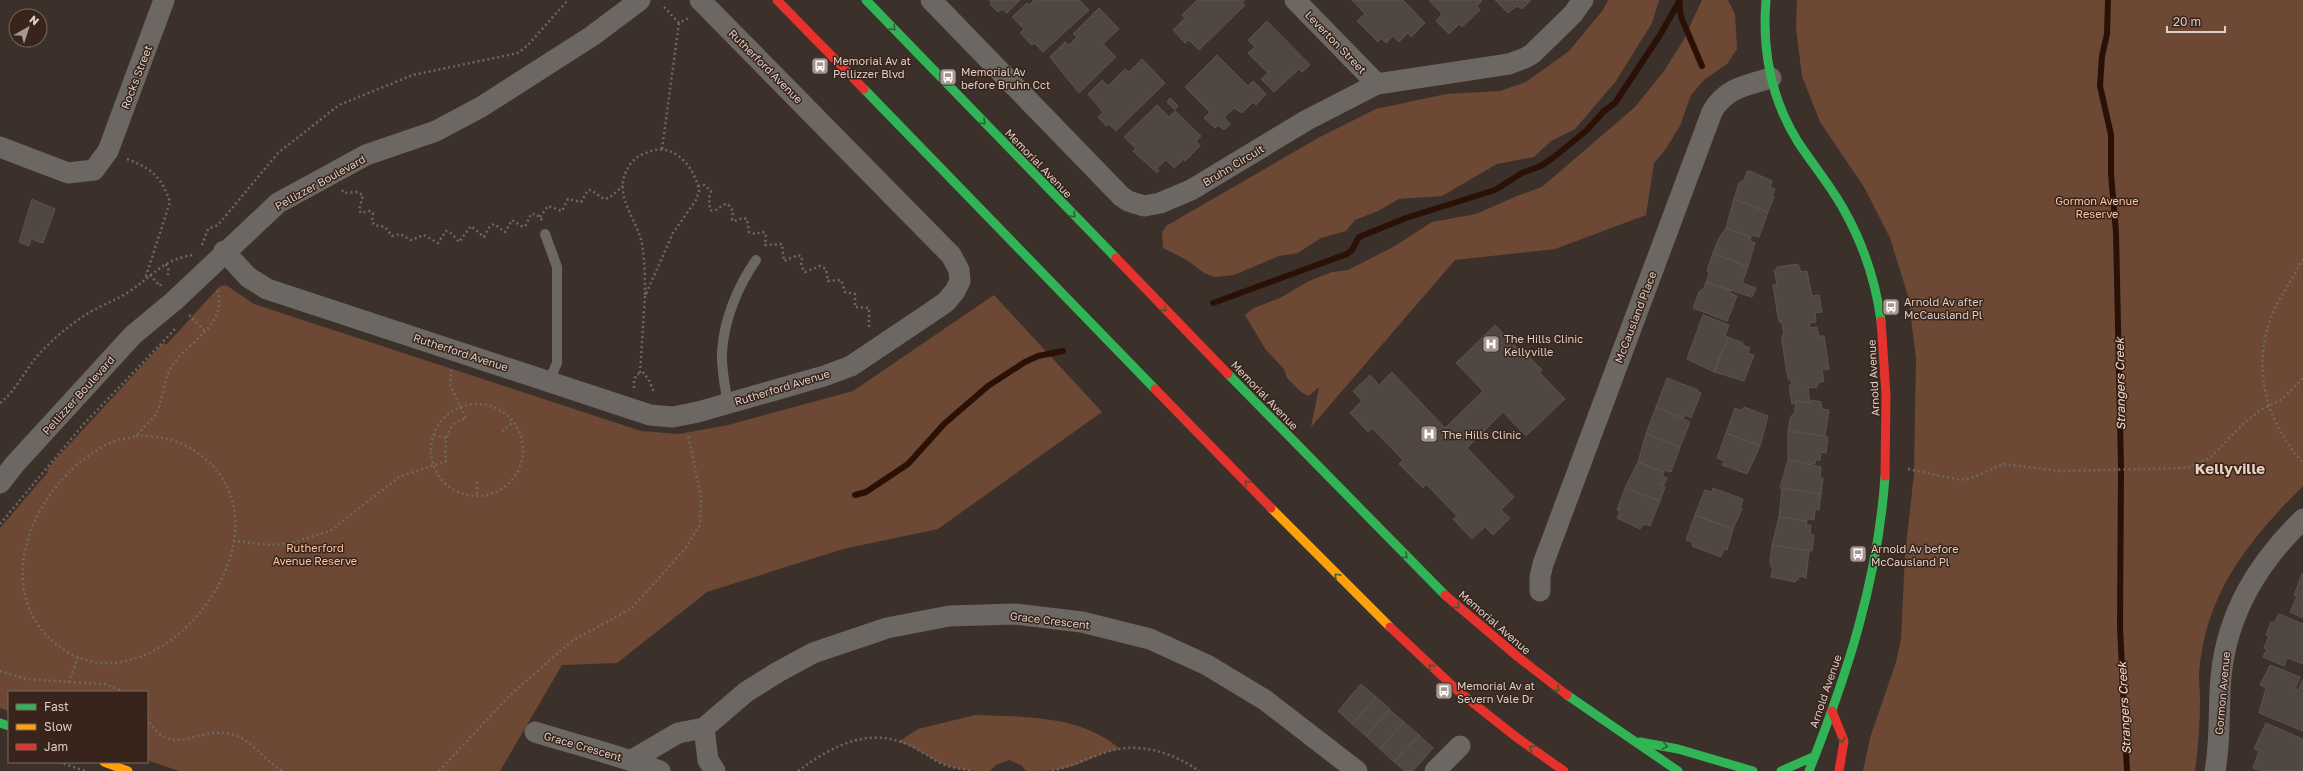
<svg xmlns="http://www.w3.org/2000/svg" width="2303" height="771" viewBox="0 0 2303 771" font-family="'Golos Text',sans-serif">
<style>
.green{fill:#6d4935}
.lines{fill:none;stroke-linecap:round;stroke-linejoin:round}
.stream{stroke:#2b1105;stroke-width:6}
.building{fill:#504742;stroke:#5c534e}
.path{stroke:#6e6764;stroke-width:2.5;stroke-dasharray:2 3;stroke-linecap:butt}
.lane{stroke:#6d6764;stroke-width:10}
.street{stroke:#6d6764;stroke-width:21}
.fast{stroke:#30b455;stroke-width:9}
.slow{stroke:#ff9f0a;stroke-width:9}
.jam{stroke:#e5322d;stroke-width:9}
.oneway{stroke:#355e32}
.labels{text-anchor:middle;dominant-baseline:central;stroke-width:3;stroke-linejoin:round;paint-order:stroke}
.street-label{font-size:11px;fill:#dccfc8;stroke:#38241a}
.poi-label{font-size:11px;fill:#dccfc8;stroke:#38241a;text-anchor:start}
.park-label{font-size:11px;fill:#fdc4a7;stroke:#38241a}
.water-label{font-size:12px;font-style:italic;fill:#f6d9ca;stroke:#38241a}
.district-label{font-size:15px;font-weight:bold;fill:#ecd1c3;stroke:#38241a}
</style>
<rect width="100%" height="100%" fill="#3c302a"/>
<path class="green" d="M1608,0H1659L1652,23L1616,81L1575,129L1551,141L1534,157L1497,164L1442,196L1399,199L1378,211L1355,220L1346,231L1321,238L1298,253L1279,256L1234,275L1215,277L1204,273L1187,260L1163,248L1162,233L1166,226L1318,138L1376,109L1446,94L1500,91L1526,82L1569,51L1603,10Z
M1702,0H1728L1735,14L1737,49L1727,64L1704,80L1691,95L1680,126L1665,150L1654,163L1646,215L1555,249L1455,260L1311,427L1319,387L1309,396L1301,392L1287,378L1284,369L1266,350L1245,315L1254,308L1280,298L1309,281L1332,272L1348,270L1395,246L1432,222L1476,214L1517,196L1542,187L1635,107L1664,71L1683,41Z
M1797,0H2303V486C2249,540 2205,593 2199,674C2199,683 2200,692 2200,701C2200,725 2198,748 2195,771H1863L1870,738L1896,662L1901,640L1905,555L1914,474L1916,358L1908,296L1890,238L1864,187L1820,122L1802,76L1796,28Z
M226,285L254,304L641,431L679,434L728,425L853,391L994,295L1102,412L938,529L843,549L707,592L617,663L562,665L500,771H179L147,760V692H9V711L0,708V528L48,472L47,470L54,461L163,343L167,344L219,287Z
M975,715C1025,717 1081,715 1120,749C1104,751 1091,759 1076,765C1059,771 1043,771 1026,771L1021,765L1009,760L996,765L990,771C975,771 960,771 946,765C929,759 916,746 898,742L918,729Z"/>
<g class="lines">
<path class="stream" d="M2108,0L2107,34L2102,56L2100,86L2111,135V174L2116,232L2121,468L2120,627L2127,771
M1679,1L1681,17L1702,66
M1213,303L1347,254L1352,250L1359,237L1406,218L1495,190L1522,173L1541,166L1554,157L1587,130L1603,112L1615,103L1660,35L1680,0
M855,495L866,492L908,464L944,424L988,386L1025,362L1038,356L1063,351"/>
</g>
<path class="building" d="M989,0H1020L1007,13L1002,9L998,12L990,4L991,2Z
M1034,0H1079L1089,10L1043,52L1034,43L1032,45L1020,33L1024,29L1012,17L1027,3L1029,5Z
M1197,0H1245L1242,2L1245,5L1199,50L1189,40L1185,43L1173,30L1185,18L1182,15Z
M1352,0H1403L1425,23L1411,37L1408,33L1399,42L1393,36L1386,43L1381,38L1378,42L1357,21L1365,14Z
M1429,0H1481L1482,1L1477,6L1480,10L1462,27L1459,24L1449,34L1436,21L1442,14Z
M1495,0H1531L1522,9L1517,6L1508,13Z
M1099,8L1119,29L1103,44L1116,57L1079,93L1050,57L1065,42L1069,45L1077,37L1073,34Z
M1267,21L1310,65L1302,72L1299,69L1274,92L1261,79L1268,73L1248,53L1255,47L1248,40Z
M1217,55L1248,86L1253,81L1266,94L1256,105L1253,102L1242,113L1234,108L1224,117L1230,124L1224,130L1218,125L1215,128L1204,118L1210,112L1185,87Z
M1142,59L1165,83L1116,131L1109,124L1106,126L1098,117L1103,112L1088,94L1102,80L1108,86L1125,69L1129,72Z
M1170,98L1178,106L1175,110L1167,102Z
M1157,105L1169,117L1175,111L1201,136L1196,141L1200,146L1185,161L1184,159L1174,168L1166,160L1157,168L1159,170L1157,173L1133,151L1136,149L1124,137Z
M1747,171H1750L1772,181L1770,187L1775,189L1772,196L1774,197L1768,212L1734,199L1739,183L1744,180Z
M32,199L55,209L43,243L31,239L29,246L19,242Z
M1734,199L1768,212L1759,237L1752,235L1751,237L1726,228Z
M1726,228L1751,237L1750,241L1755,243L1748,267L1713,253L1719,238Z
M1713,253L1748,267L1742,283L1756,288L1752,297L1706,282L1709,274L1707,270Z
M1798,264L1801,272L1807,271L1812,296L1819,295L1822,312L1815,313L1816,322L1809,323L1810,328L1817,327L1819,336H1824L1829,369L1822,370L1824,381L1818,383L1817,387L1808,388L1810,403L1796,401V403L1792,404L1789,385H1792L1791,380H1789L1787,374L1782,341V335H1784L1782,322L1780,323L1778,317L1773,285L1777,284L1774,270H1777V267Z
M1706,282L1731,291L1730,293L1737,296L1727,321L1693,308L1699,292L1704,288Z
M1703,315L1729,325L1725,336L1728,337L1714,372L1687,359Z
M1495,325L1522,353L1524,351L1533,361L1542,370L1539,372L1565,399L1526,436L1503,412L1467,448L1514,497L1501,510L1510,518L1493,535L1485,527L1472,539L1453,519L1457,516L1426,484L1423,488L1399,464L1403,460L1372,428L1368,432L1350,413L1362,401L1353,391L1370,375L1379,385L1392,372L1445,428L1483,391L1456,363Z
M1728,337L1743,343L1742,345L1750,348L1748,353L1754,355L1744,381L1714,372Z
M1667,378L1698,390L1697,391L1701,393L1691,418L1685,415L1684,418L1656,407Z
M1811,400L1821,402L1822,409L1829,410L1825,436L1788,431L1790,419L1792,415H1794L1796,401L1811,403Z
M1656,407L1690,422L1680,447L1646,434Z
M1744,407L1768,416L1760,446L1726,433L1735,408L1742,411Z
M1788,431L1828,437L1826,453L1821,452L1820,460H1815V464L1788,460Z
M1726,433L1760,446L1747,474L1722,465L1724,461L1717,458Z
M1646,434L1680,447L1671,472L1664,470V472L1638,462Z
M1788,460L1821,467L1820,478H1823L1821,494L1780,488Z
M1638,462L1664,472L1662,476L1667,478L1664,485L1659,484L1665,487L1660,501L1625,488Z
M1625,488L1660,501L1650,526L1644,524L1640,529L1617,518L1620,511L1617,510Z
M1713,488L1743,499L1740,508L1742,509L1733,529L1695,515L1705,490L1712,492Z
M1782,488L1821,494L1819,510L1815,509L1814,520L1807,519V521L1779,517Z
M1695,515L1733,529L1727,550L1724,549L1721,557L1692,546L1693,542L1686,540Z
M1779,517L1807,521L1806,525H1811L1810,534L1814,535L1812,551L1772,545Z
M1772,545L1809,551L1806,578L1799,576L1798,580H1796L1795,582L1771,577L1773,567H1771L1770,562Z
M2302,574H2303V618L2290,612L2297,596L2294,595Z
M2279,614L2303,624V664L2287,658L2284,666L2263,657L2267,649L2264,648L2269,636L2266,635L2271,622L2274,623Z
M2270,665L2300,677L2295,689L2298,690L2303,679V731L2259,713L2266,688L2260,685Z
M1361,684L1376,697L1352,724L1338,711Z
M1376,697L1390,709L1366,736L1352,724Z
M1390,710L1404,722L1380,749L1366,736Z
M1404,722L1419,735L1394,762L1380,749Z
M2266,723L2303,739V771H2261L2253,768L2259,751L2254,749Z
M1419,735L1433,748L1413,771H1405L1394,762Z"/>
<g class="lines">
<path class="path" d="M664,7L679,23L689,18
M662,149L679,23
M127,159C152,169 161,176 170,202L145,279
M698,186L704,185L711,191L709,198L710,210C717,213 720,204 728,204L733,211L732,220L734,221L743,218L747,219L749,232L755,234L763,232L766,234L765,245L782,244L784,261L798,255L802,257L801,265L805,272L820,266L826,269L828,281L841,280L845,292L855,294V307L869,308V328
M342,190L344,193L356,192L363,195L359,210L361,213L369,211L373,213L372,221L374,225L385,227L392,236L400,234L411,240L424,235L438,243L446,231L450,232L459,242L471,226L484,237L490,226L494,224L505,232L512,220L523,227L526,225L531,214H536L543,221
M540,217L548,206L562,211L568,199L581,202L588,190H591L604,199L609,198L623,186
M202,245L208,229L218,225L278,153L339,105L413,75L518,53L528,45L568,0
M2303,259C2293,278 2280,296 2272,315C2251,368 2266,422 2303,463
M166,264L169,271L167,278
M150,275L160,286L161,284
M189,315L206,332
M640,373L645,296L673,233L696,200L699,191C695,167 673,140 646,153C640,155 635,158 631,163C609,193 637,217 642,244C645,261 645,279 645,296
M634,388V380L637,374L644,373L650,382L654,393
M0,403C18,389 26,367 42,351C55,337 71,324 87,314C101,305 117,300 130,291C152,276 164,259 193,255
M431 450a46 46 0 1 1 92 0a46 46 0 1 1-92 0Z
M502,431L513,422
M434,435L446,438
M136,436C165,435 189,443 210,463C300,551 128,745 38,625C0,569 38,492 88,456C97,450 108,443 118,440C123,438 130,439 135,436C138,435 142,430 144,427C148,423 153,419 156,414C163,401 163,382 170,369C185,342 232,324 216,288
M1908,469L1961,480L1971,478L2004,464L2058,471L2187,468L2210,458L2244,423L2259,411L2282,399L2303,378
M477,482V496
M0,524L82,426L176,328
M233,541L271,545L291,543L330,531L399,477L446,461C444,446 445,421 466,419L450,385L451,370
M0,671L26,679L69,682L78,657
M69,682L105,684L124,692
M147,718C173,763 197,723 234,735C254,741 265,762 283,771
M59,762L85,771
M439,771L509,696L572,641L632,608L684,550L700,525L701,497L688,435
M798,771C831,747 867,726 909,745C922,751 934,761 947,766C955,768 963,769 971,771
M1052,771C1071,766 1088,758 1107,752C1138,741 1174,753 1199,771"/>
<path class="lane" d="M545,234L557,267V363L549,381
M728,404C725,387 721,368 722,352C724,319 738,286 756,260"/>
<path class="street" d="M931,0L1121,196L1128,201L1144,206L1160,203L1191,190L1307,120L1377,84L1509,64L1525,58L1532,54L1573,14L1583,0
M1295,0L1377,84
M0,147L68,173L94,170L108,151L164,0
M224,251L248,277L267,289L650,415L673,417L698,412L824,376L851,366L930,313L946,302L955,291L960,281L959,270L951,255L940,244L700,0
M0,483L14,465L133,335L174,301L278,203L366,155L436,131L481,107L592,36L640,0
M1540,591V577L1543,564L1712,112C1725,88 1747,85 1771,78
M704,728L708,760L715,771
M535,732C576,745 619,755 660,771
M632,760L678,733L704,728L746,692L778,672L813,653L887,628L949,616L1015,614L1082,622L1150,639L1207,665L1265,700L1357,771
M1435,771L1460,746
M2215,771C2221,740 2218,708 2221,677C2227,613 2258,563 2303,519"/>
<path class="fast" d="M866,0L1116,258
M1766,0C1762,50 1771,99 1798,142C1813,165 1831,186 1844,210C1863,244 1876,283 1881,321
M864,89L1155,389
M1228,374L1445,595
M1567,695L1678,771
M0,723L9,726
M1640,742L1678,749L1753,771
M1781,771L1815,756
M1809,771C1847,675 1878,580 1885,476"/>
<path class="slow" d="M1271,508L1390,627
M104,762L128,771"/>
<path class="jam" d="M777,0L864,89
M1116,258L1228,374
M1881,321L1886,395L1885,476
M1155,389L1271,508
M1445,595L1518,657L1567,695
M1390,627L1458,691L1516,737L1564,771
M1832,711L1844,741L1839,771"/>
</g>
<defs><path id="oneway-chevron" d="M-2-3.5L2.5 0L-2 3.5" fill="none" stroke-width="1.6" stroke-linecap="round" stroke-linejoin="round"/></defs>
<g class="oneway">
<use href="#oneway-chevron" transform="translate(893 28) rotate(46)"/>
<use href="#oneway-chevron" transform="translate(983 122) rotate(46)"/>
<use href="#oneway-chevron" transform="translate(1073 215) rotate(46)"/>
<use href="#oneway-chevron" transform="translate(1164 309) rotate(46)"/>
<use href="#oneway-chevron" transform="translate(1247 483) rotate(-134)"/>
<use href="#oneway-chevron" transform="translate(1405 556) rotate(45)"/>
<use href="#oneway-chevron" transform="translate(1337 576) rotate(-134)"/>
<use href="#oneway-chevron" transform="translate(1457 606) rotate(42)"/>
<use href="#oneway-chevron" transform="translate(1431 667) rotate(-139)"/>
<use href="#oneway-chevron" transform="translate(1557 689) rotate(37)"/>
<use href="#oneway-chevron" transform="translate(1842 740) rotate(80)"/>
<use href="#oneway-chevron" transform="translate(1665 746) rotate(11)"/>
<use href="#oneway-chevron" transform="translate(1532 748) rotate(-145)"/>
</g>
<defs>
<symbol id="bus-square" viewBox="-11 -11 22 22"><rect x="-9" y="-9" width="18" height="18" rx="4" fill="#a49791" stroke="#38241a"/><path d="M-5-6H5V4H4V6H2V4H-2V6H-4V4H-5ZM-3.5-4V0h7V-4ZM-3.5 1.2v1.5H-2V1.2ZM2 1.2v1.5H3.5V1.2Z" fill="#fff"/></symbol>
<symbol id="hospital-square" viewBox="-11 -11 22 22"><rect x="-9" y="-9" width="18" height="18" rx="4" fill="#a49791" stroke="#38241a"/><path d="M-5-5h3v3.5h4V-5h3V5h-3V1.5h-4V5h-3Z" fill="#fff"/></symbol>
</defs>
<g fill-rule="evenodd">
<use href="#bus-square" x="810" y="56" width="20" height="20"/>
<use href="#bus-square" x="938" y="67" width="20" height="20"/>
<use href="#bus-square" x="1881" y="297" width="20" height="20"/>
<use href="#hospital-square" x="1481" y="334" width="20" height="20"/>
<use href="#hospital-square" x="1419" y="424" width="20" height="20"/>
<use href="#bus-square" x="1848" y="544" width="20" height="20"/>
<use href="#bus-square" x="1434" y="681" width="20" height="20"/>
</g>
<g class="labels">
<g class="street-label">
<text transform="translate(1336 42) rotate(46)">Leverton Street</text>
<text transform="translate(766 66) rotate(45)">Rutherford Avenue</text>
<text transform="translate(136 77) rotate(-69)">Rocks Street</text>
<text transform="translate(1039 163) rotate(46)">Memorial Avenue</text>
<text transform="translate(1233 165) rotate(-31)">Bruhn Circuit</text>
<text transform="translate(320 182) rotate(-29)">Pellizzer Boulevard</text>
<text transform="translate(1635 317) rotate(-69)">McCausland Place</text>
<text transform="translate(461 352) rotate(18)">Rutherford Avenue</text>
<text transform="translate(1873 378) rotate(-93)">Arnold Avenue</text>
<text transform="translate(782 387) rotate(-17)">Rutherford Avenue</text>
<text transform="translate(78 395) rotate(-48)">Pellizzer Boulevard</text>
<text transform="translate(1265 395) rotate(46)">Memorial Avenue</text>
<text transform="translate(1050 620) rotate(7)">Grace Crescent</text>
<text transform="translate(1495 622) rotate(41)">Memorial Avenue</text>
<text transform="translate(1825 691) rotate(-71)">Arnold Avenue</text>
<text transform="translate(2222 693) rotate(-85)">Gormon Avenue</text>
<text transform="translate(583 746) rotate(16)">Grace Crescent</text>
</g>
<g class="poi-label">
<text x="833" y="60">Memorial Av at<tspan x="833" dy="13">Pellizzer Blvd</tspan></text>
<text x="961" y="71">Memorial Av<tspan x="961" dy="13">before Bruhn Cct</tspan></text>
<text x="1904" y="301">Arnold Av after<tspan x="1904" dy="13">McCausland Pl</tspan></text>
<text x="1504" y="338">The Hills Clinic<tspan x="1504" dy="13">Kellyville</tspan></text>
<text x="1442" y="434">The Hills Clinic</text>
<text x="1871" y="548">Arnold Av before<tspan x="1871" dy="13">McCausland Pl</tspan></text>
<text x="1457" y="685">Memorial Av at<tspan x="1457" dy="13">Severn Vale Dr</tspan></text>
</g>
<g class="park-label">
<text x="2097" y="200">Gormon Avenue<tspan x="2097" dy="13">Reserve</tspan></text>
<text x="315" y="547">Rutherford<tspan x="315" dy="13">Avenue Reserve</tspan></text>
</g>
<g class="water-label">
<text transform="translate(2120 384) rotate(-91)">Strangers Creek</text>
<text transform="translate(2124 708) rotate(-93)">Strangers Creek</text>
</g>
<g class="district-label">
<text x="2230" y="468">Kellyville</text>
</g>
</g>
<rect x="8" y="691" width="140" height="72" fill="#38241a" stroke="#7a6860"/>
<rect x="16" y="704" width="20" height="6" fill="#30b455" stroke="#7a6860"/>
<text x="44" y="711" font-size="12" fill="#dccfc8">Fast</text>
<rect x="16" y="724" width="20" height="6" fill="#ff9f0a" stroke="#7a6860"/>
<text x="44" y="731" font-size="12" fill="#dccfc8">Slow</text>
<rect x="16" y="744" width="20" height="6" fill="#e5322d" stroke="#7a6860"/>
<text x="44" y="751" font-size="12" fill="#dccfc8">Jam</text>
<g transform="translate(28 28) rotate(39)"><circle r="19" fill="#38241a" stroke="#7a6860"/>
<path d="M0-3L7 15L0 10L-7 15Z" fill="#a49791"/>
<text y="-6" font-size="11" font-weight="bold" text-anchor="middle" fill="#dccfc8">N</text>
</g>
<path d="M2167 26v6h58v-6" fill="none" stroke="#dccfc8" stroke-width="2"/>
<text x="2173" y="26" font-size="12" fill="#dccfc8" stroke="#38241a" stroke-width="3" paint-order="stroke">20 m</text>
</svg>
